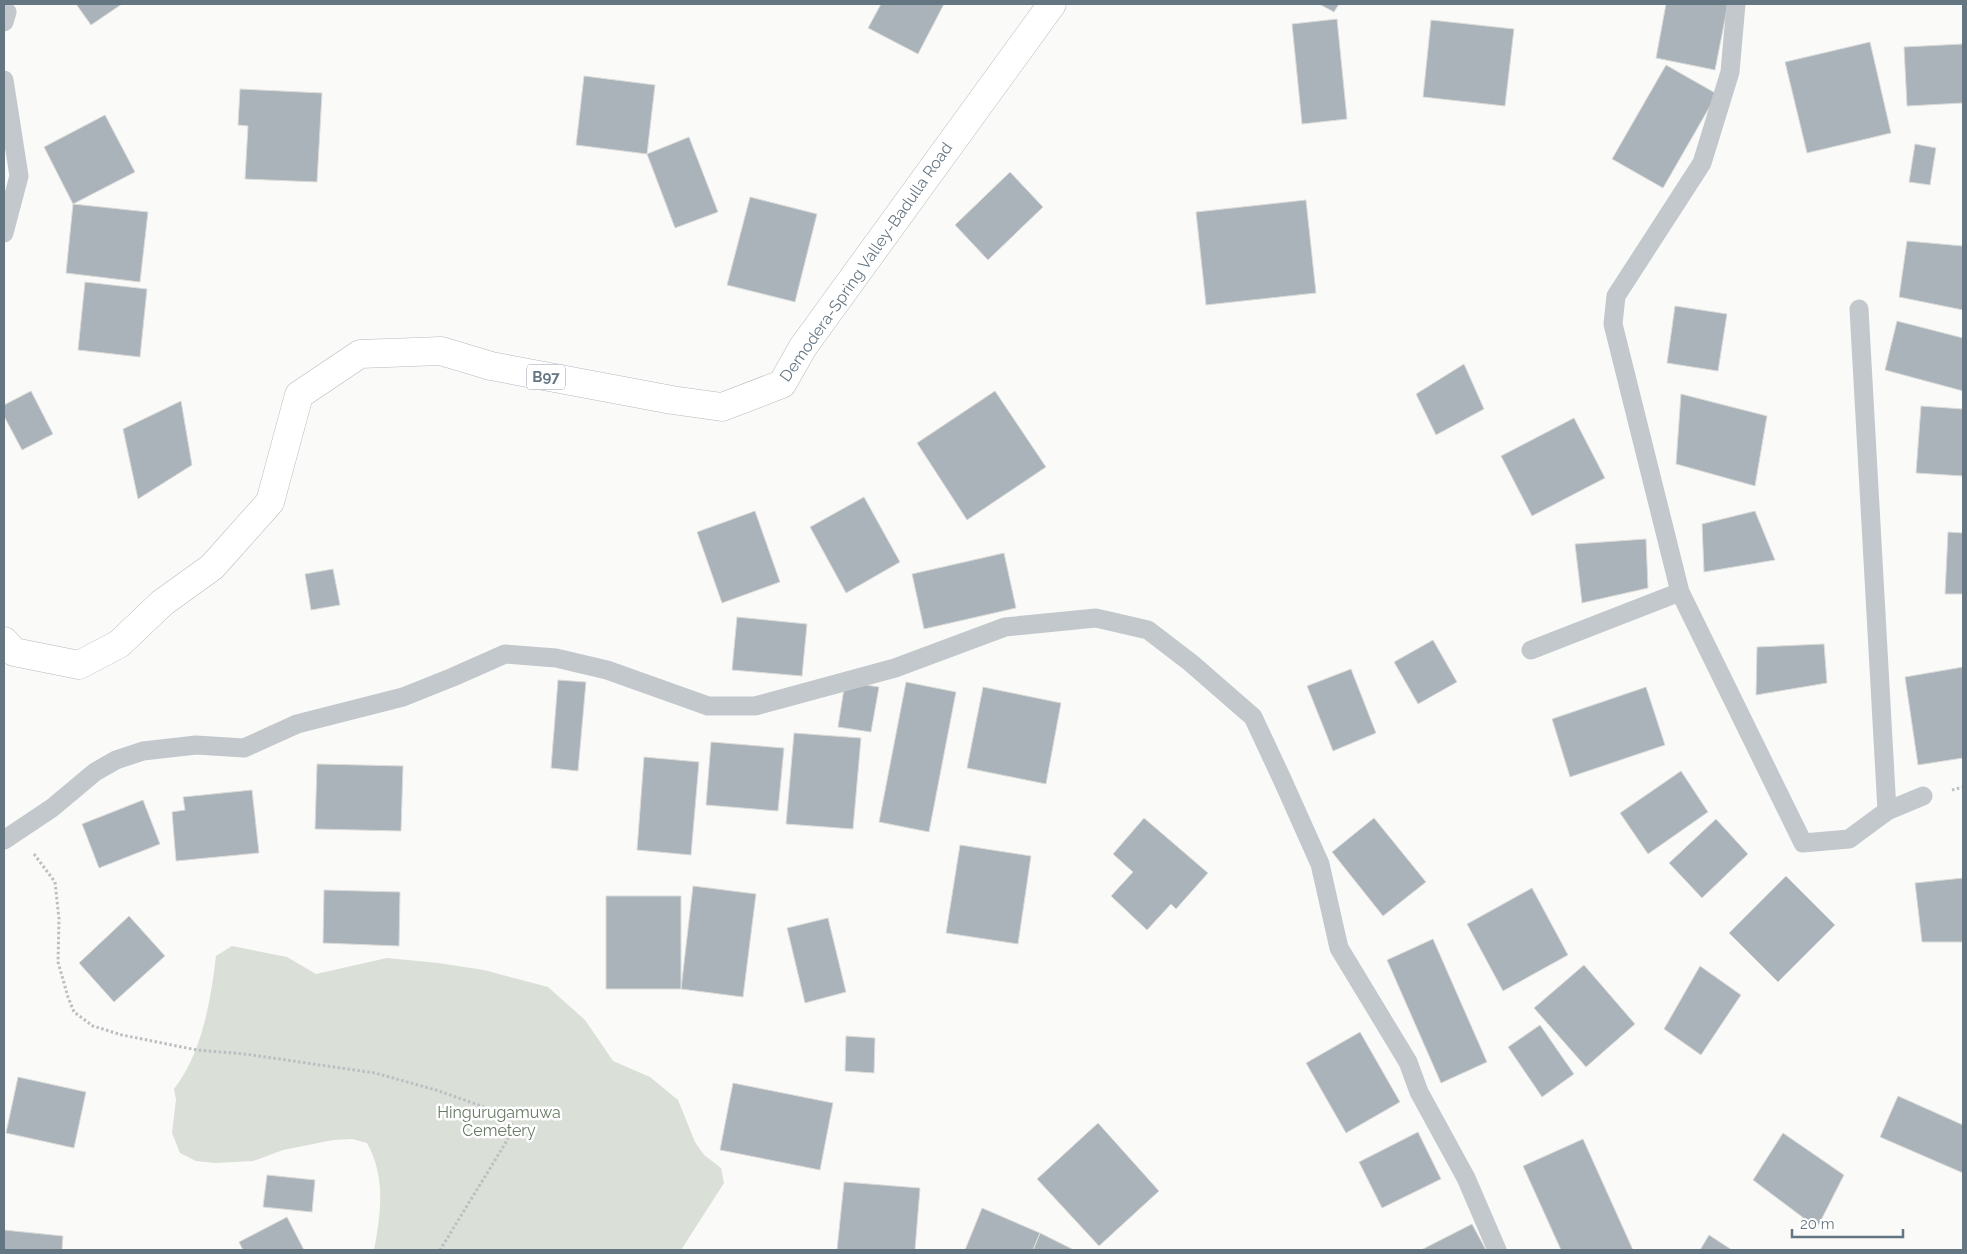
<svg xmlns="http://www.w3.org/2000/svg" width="1967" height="1254" viewBox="0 0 1967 1254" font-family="Raleway,sans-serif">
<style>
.green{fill:#dadfd7}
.building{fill:#aab3b9;stroke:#dcdcda}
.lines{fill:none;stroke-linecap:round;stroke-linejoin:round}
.primary-casing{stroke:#b5babe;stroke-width:29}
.path{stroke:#bbbfc2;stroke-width:3;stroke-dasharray:2.5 2.5;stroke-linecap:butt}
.service{stroke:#c3c8cc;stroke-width:19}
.primary{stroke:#fff;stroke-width:28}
.labels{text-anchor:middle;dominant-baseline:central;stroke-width:5;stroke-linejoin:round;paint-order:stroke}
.shield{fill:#fff;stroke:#939fa8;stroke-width:1}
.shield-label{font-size:15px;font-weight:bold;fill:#657683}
.street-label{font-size:16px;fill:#657683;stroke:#fff}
.park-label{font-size:16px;fill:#687a64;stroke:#fff}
</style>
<rect width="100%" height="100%" fill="#fafaf8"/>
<path class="green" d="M232,946L287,957L316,974L387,958L438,963L484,970L548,987L585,1020L613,1061L650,1077L678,1100L695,1142L704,1155L721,1168L724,1183L681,1250H374C381,1214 386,1177 367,1143L352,1139L333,1140L283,1150L253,1161L215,1163L196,1161L180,1153L172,1133L176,1100L174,1089C202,1053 211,1000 216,956Z"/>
<path class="building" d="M76,4H122L91,25Z
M881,4H944L918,54L868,28Z
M1319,4H1339L1334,12Z
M1666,4H1728L1715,70L1656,58Z
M1337,19L1347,119L1302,124L1292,24Z
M1431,20L1514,29L1505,106L1423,97Z
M1870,42L1891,133L1807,153L1785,62Z
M1963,44V103L1907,106L1904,47Z
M1666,65L1717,94L1663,188L1612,159Z
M584,76L655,85L647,154L576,145Z
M240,89L322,93L317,182L245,179L248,126L238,125Z
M105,115L135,172L73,204L44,147Z
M689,137L718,212L675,228L647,154Z
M1915,144L1936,148L1930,185L1909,182Z
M1010,172L1043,207L988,260L955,225Z
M750,197L817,214L795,302L727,285Z
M1306,200L1316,293L1206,305L1196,212Z
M73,204L148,212L140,282L66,273Z
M1907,241L1963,246V310L1899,297Z
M85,282L147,289L140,357L78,350Z
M1675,306L1727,314L1718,371L1667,363Z
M1897,321L1963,338V391L1885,370Z
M1464,364L1484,409L1436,435L1416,394Z
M31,391L53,434L22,450L4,416V405Z
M995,391L1046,467L967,520L917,443Z
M1681,394L1767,416L1755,486L1676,464Z
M181,401L192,465L138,499L123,429Z
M1921,406L1963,409V476L1916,473Z
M1574,418L1605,478L1532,516L1501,456Z
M864,497L900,562L846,593L810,527Z
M755,511L780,582L722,603L697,532Z
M1755,511L1775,560L1704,572L1702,524Z
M1948,532L1963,533V594H1945Z
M1646,539L1648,588L1582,603L1575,544Z
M1004,553L1016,608L924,629L912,574Z
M333,569L340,605L311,610L305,574Z
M737,617L807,624L802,676L732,670Z
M1433,640L1457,682L1418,704L1394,662Z
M1824,644L1827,683L1756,695L1757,647Z
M1963,667V758L1918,765L1905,677Z
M1351,669L1376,733L1333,751L1307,686Z
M558,680L586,682L578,771L551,768Z
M845,682L879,687L871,732L838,727Z
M906,682L956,692L929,832L879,822Z
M983,687L1061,703L1046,784L967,768Z
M1646,687L1665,745L1570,777L1552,719Z
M794,733L861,738L853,829L786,824Z
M711,742L784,748L778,811L706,805Z
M644,757L699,762L691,855L637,850Z
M317,764L403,766L401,831L315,829Z
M1681,771L1708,812L1648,854L1620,813Z
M252,790L259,853L176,861L172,812L185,810L183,797Z
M143,800L160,844L99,868L82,824Z
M1144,818L1208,873L1176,909L1171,904L1147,930L1111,896L1133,872L1113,854Z
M1374,818L1426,882L1383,916L1332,852Z
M1716,819L1748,854L1702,898L1669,863Z
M960,845L1031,856L1018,944L946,933Z
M1786,876L1835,925L1778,982L1729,933Z
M1963,878V942H1922L1915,883Z
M693,886L756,894L743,997L681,989Z
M1532,888L1568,955L1503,991L1467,924Z
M324,890L400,892L399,946L323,943Z
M606,896H681V989H606Z
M129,916L165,956L114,1002L79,963Z
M828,918L846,992L805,1003L787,928Z
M1433,939L1487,1062L1441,1083L1387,960Z
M1584,965L1635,1024L1586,1067L1534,1008Z
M1700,966L1741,995L1701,1055L1664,1029Z
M1540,1025L1574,1074L1542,1097L1508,1047Z
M1360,1032L1400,1102L1346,1133L1306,1063Z
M846,1036L875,1038L874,1073L845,1071Z
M18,1077L86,1092L74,1148L6,1133Z
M733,1083L833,1103L820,1170L720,1150Z
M1898,1096L1963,1125V1173L1880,1137Z
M1098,1123L1159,1191L1099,1246L1037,1179Z
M1418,1132L1441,1179L1382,1208L1359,1162Z
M1783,1133L1844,1175L1817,1228L1753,1180Z
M1583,1139L1633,1250H1561L1523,1166Z
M267,1175L315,1180L312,1212L263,1207Z
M844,1182L920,1188L915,1250H837Z
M982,1208L1040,1233L1033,1250H965Z
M287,1217L304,1250H243L239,1242Z
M1472,1224L1486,1250H1421Z
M4,1230L63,1236L62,1250H4Z
M1040,1233L1074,1250H1033Z
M1709,1235L1732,1250H1700Z"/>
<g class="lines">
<defs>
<path id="primary" d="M4,641L14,652L79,665L119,644L162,603L212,567L270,502L299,395L360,354L441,351L491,366L672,400L722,407L782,384L803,347L1052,4"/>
</defs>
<use href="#primary" class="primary-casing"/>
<path class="path" d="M1952,790L1963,787
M34,854L55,882L59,919L58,962L68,997L74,1012L93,1026L122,1035L197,1050L245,1054L375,1073L436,1090L487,1108L511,1120V1134L440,1250"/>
<path class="service" d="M1736,4L1730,72L1702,163L1616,296L1613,324L1680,592L1803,843L1849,839L1887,811L1923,796
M4,22L7,12
M4,80L19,176L4,233
M1859,309L1887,811
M1531,650L1680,592
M4,840L52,808L95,772L116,760L143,751L196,745L244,748L297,724L403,697L453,677L505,654L556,658L607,670L708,706H755L895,668L1005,627L1096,618L1148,630L1191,663L1253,717L1282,779L1320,864L1339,948L1408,1062L1419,1092L1466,1178L1497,1250"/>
<use href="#primary" class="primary"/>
</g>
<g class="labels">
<rect class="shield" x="527" y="364.5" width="38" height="25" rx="4"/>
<g class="shield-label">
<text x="546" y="377">B97</text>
</g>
<g class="street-label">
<text transform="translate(866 262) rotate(-55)">Demodera-Spring Valley-Badulla Road</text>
</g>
<g class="park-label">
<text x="499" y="1112">Hingurugamuwa<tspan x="499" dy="18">Cemetery</tspan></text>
</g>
</g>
<rect width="1967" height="1254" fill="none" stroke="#657683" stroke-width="10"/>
<path d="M1792 1229v8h111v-8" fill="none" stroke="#657683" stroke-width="2.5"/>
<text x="1800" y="1229" font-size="15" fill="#657683" stroke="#ffffff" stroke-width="4" paint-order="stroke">20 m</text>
</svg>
